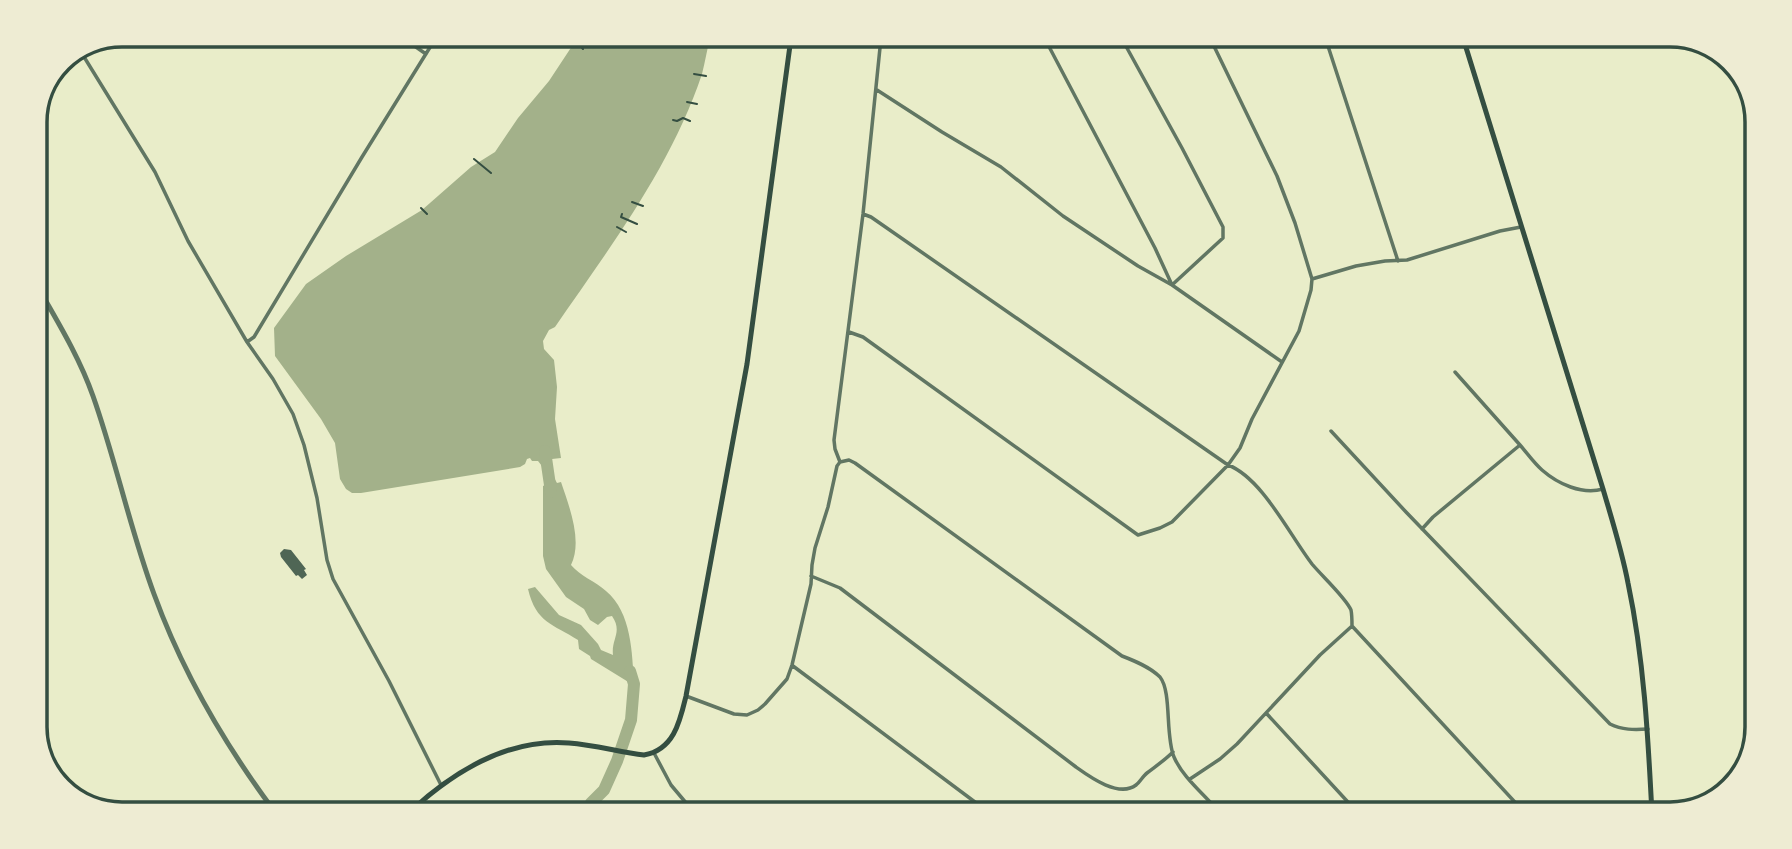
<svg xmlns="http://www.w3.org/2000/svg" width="1792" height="849" viewBox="0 0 1792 849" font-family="'Fira Sans',sans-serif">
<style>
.water{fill:#a3b18a}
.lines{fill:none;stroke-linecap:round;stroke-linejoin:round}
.river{stroke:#a3b18a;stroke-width:12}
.building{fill:#4f6655}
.path{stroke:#344e41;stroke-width:2}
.minor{stroke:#617663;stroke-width:3.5}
.tertiary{stroke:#617663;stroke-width:5}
.secondary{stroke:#344e41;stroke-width:5}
.rim{fill:none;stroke:#344e41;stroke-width:3.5}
</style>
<rect width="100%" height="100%" fill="#e9edc9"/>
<path class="water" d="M578,37L710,38C707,50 705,62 702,74C671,167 610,247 555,327L549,330L543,341L544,349L554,360L557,387L555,419L561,458L552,459V464L542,466L538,461H532L530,458L527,459L525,464L520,467L361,493H352L346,489L340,479L335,443L321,419L275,356L274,328L306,284L346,256L422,210L471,167L495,152L518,118L549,81Z
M553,476L557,483L561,482C569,506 583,541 571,565C580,576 595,581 606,591C632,613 632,653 634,684L630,683L591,659L590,656L579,649L578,640C553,624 536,623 528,589L535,587L559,615L581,625L598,644L601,650L613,655C611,639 623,632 612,616L607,617L598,625L590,620L584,609L566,597L546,569L543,556V486L545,485L544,477Z"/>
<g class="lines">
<path class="river" d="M545,451L551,492
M589,809L591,803L604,790L617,761L631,720L634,684L630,671"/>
</g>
<path class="building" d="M284,549L291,550L306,569L304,570L307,575L302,579L298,575L296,576L281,557L280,553Z"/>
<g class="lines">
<path class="path" d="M573,37L583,49
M694,74L706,76
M687,102L697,104
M673,120L677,121L683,118L690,121
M474,159L491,173
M632,202L643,206
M421,208L427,214
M622,214L621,217L637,224
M617,227L626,232"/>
<path class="minor" d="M400,36L426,54
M1045,39L1155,248L1172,285L1223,238V227L1182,148L1122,39
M1326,40L1398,261
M81,52L155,172L188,241L247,342L273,379L293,414L304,445L317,498L327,560L333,579L389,681L441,785
M877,90L942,132L1001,167L1063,216L1138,266L1172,285L1282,362
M863,214L871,217L1228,465C1262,478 1289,534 1312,564C1321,575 1346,598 1351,610C1352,615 1352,621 1352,626L1525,813
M1312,279L1356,266L1385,261L1407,260L1500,231L1521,227
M849,332L863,337L1138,535L1160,528L1172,522L1228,465L1240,448L1252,419L1299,331L1311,290L1312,279L1295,223L1277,176L1211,40
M247,342L254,337L362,157L437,36
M1455,372L1520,445
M1331,431L1406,512L1610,724C1622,730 1634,730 1648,729
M840,462L849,460L855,463L1122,656C1135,661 1150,667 1160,677C1172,692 1165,736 1174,757C1183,778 1204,794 1219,812
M840,462L835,449L834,440L863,214L881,38
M1422,529L1433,517L1520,445C1527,453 1534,463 1542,470C1558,484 1582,495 1603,489
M811,576L840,588L1076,767C1090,777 1119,798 1136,785C1140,782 1143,776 1147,773C1156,766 1165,760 1173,752
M793,666L987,811
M686,696L734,714L747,715L758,710L765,704L787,679L792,665L811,584L812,565L815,548L828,507L837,466L840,462
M1267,714L1358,813
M654,753L671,785L692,810
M1190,779L1220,759L1237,744L1320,655L1352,626"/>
<path class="tertiary" d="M35,282C56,319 79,356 93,396C116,461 130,529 154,594C182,671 224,743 272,808"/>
<path class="secondary" d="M1464,41L1603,489C1612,520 1622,551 1628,583C1644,659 1648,736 1652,814
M413,809C456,770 509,738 569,743C595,745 619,752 644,755C674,750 680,721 686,696L747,364L791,38"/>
</g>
<path d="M0 0H1792V849H0ZM122 47H1670A75 75 0 0 1 1745 122V727A75 75 0 0 1 1670 802H122A75 75 0 0 1 47 727V122A75 75 0 0 1 122 47Z" fill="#eeecd3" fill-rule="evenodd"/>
<path class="rim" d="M122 47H1670A75 75 0 0 1 1745 122V727A75 75 0 0 1 1670 802H122A75 75 0 0 1 47 727V122A75 75 0 0 1 122 47Z"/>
</svg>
